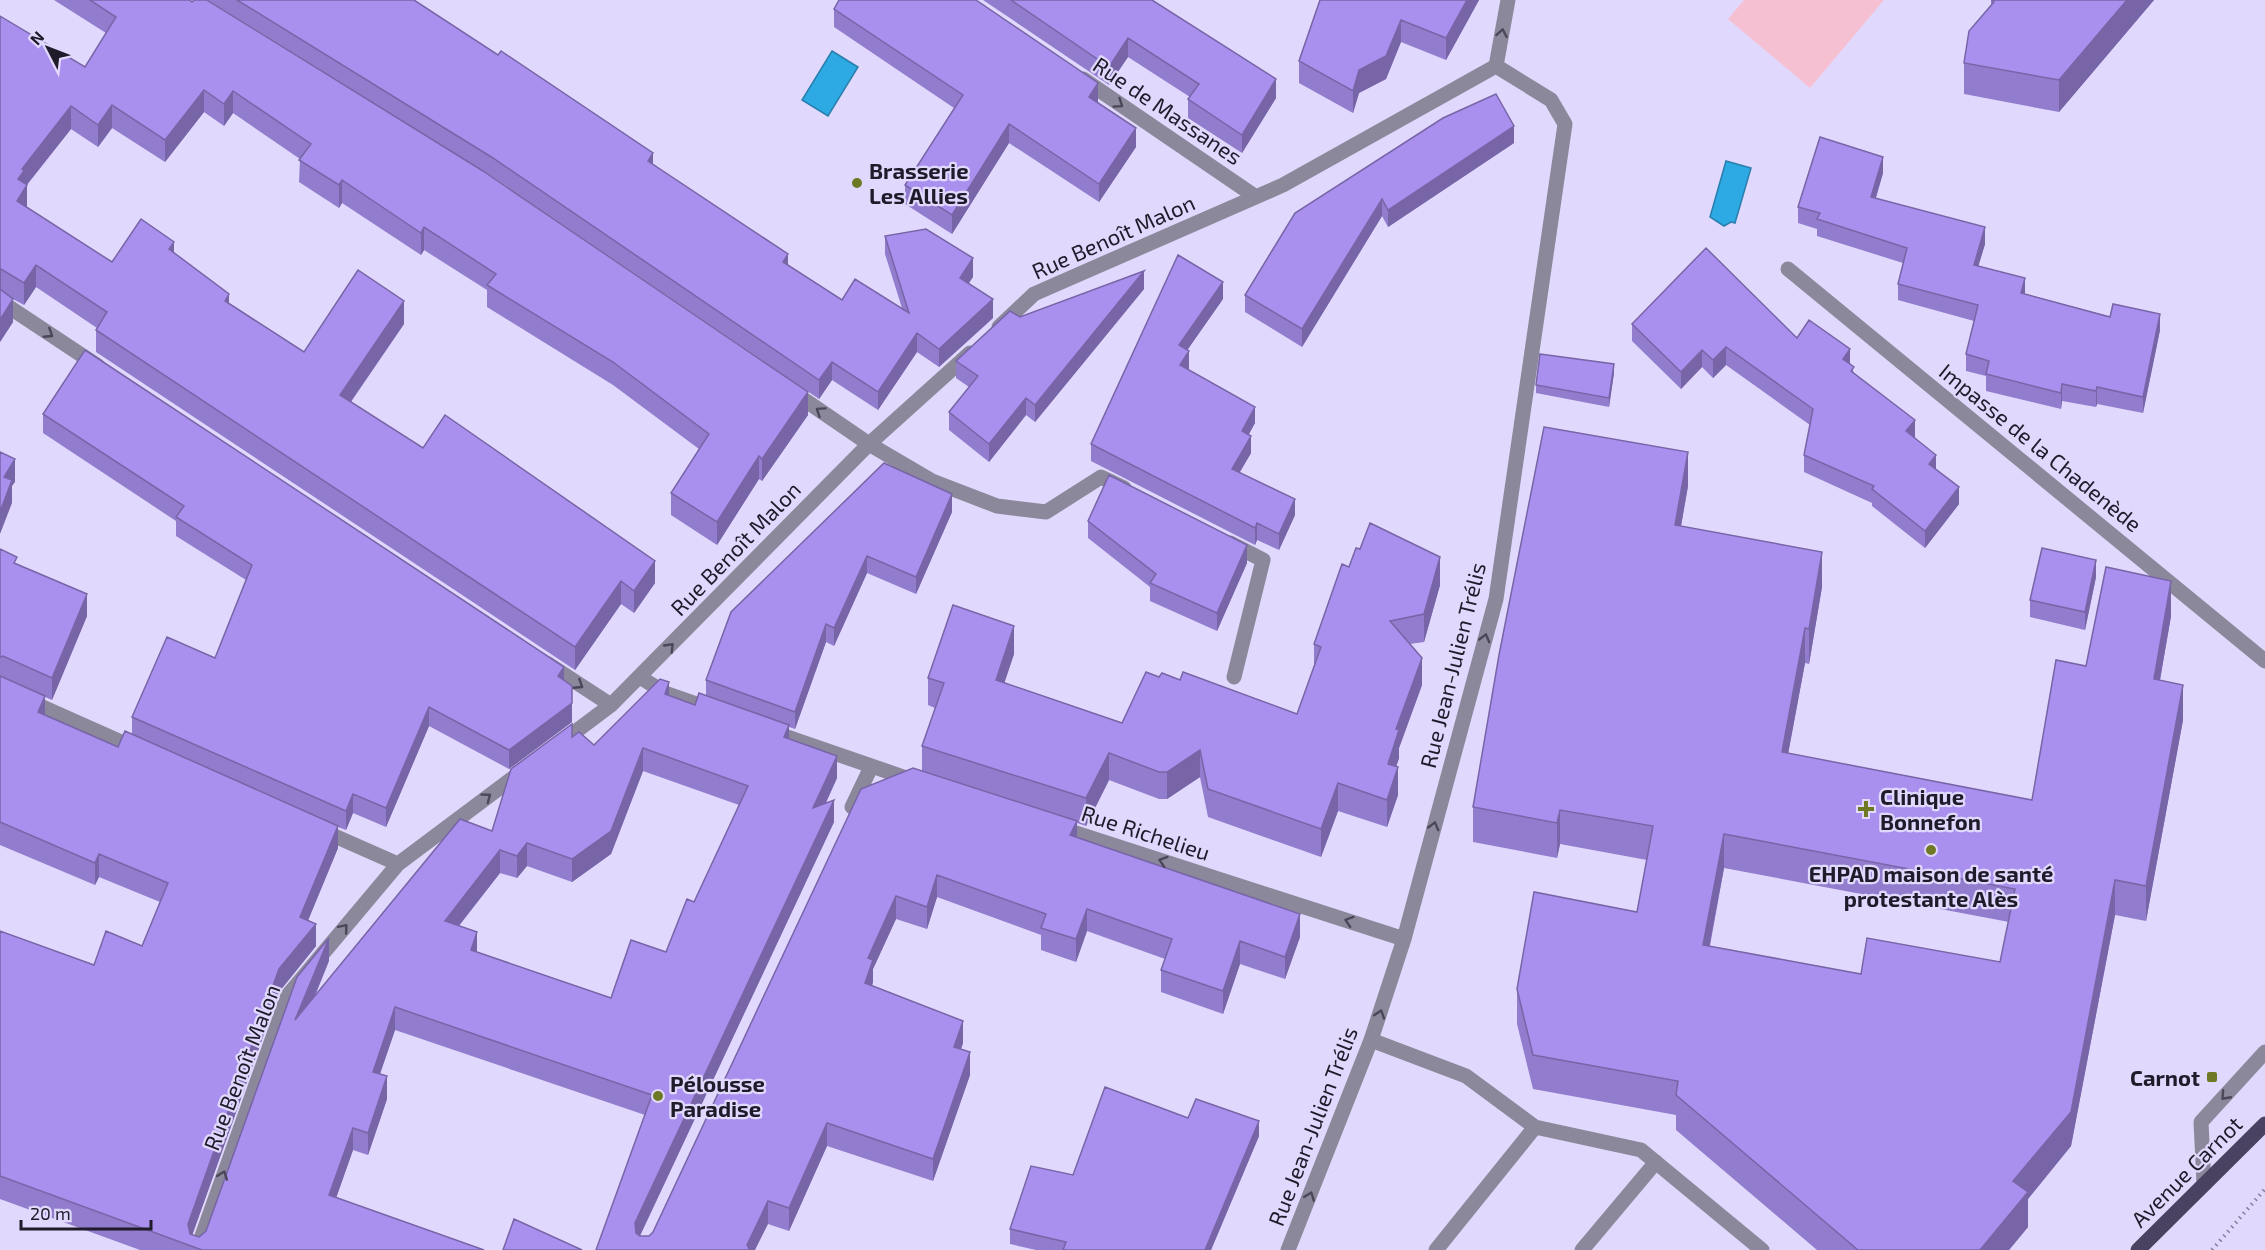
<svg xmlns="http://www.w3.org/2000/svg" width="2265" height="1250" viewBox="0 0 2265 1250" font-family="'Exo 2',sans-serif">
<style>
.green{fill:#f6c0d3}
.water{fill:#2da9e4;stroke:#297eac;stroke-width:1.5}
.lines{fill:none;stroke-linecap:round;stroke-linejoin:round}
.path{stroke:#86809b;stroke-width:4;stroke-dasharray:1.5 4.5;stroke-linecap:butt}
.minor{stroke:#8c889b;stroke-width:15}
.major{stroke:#4a4261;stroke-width:15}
.wall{fill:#927ccd;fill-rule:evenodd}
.shaded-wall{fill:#7765a7}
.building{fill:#aa90ee;stroke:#7765a7;stroke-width:1.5;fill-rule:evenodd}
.oneway{stroke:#4b4758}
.poi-dot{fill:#6f7822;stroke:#e1d9fd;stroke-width:2}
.labels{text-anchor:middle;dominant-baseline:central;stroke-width:4.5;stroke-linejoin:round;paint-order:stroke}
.street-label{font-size:22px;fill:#1f1b2b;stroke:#e1d9fd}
.poi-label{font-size:22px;font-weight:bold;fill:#1f1b2b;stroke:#e1d9fd;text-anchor:start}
</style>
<rect width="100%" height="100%" fill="#e1d9fd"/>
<path class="green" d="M1744,0H1884L1810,88L1728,19Z"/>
<path class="water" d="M832,51L858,67L828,116L802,100Z
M1726,161L1751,168L1735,223L1731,222L1724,226L1710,217Z"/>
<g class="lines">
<path class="path" d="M2212,1250L2265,1189"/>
<path class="minor" d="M1496,66L1508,0
M1083,79L1256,197
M1788,269L2265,661
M0,301L98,366
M999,327L1034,294L1283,185L1496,66
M793,392L869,444L932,481L997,506L1046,512L1101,477L1124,488
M1230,543L1263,560L1234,677
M548,664L611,705
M640,677L665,693L714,710
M0,688L137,749
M770,731L915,781
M555,747L611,705L869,444L970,353
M852,807L871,767
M1057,827L1404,939
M321,830L398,864
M1371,1040L1466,1076L1535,1127L1641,1150L1762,1250
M2204,1184L2201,1122L2265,1052
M197,1250L288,995L398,864L521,772
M1288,1250L1371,1040L1404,939L1496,599L1565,124L1551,100L1496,66
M1436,1250L1535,1127
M1582,1250L1656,1162"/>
<path class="major" d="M2138,1250L2265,1124"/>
</g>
<path class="wall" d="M54,0H190L808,415L762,481L759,479L717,545L671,515V493L699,449L613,385L487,307V290L424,250L421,255L342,203L339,208L299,182L300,159L233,113L224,126L204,112L165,162L112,128L98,147L71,129L27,185V208L112,262L174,253L229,303L304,352L404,324L351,402L423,448L655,583L634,613L621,604L575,670L96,352V330L97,328L36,287L24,305L11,298L13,322L0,342V16L85,67L106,33Z
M208,0H414L653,165L788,265L842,300L902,308L885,254V236L973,277L968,283L993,318L939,367L917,352L878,410L832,380L819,399L493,177Z
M983,0H1152L1276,98L1242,153L1188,118V99L1190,97L1128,57L1109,85Z
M1320,0H1479L1446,60L1401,42L1386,79L1359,93L1353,113L1299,83V61Z
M1991,0H2154L2059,112L1964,94V63L1991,5Z
M834,9L1098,102V103L1136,147L1099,202L1009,143L952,234L905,204V185L954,108L834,27Z
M1514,143L1388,227L1382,216L1302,347L1245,312V295L1295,213Z
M1883,173L1876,198L1985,244L1978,266L2025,294L2160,330L2143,413L2097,404L2096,407L2062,401L2061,409L1986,391V376L1966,371V354L1974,321L1898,300V284L1903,263L1817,236V229L1798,223V207Z
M1144,289L1035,422L1026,415L989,462L949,430V412L969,387L956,378V361L1020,317Z
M1223,299L1187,350L1189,368L1188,369L1255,423L1248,435L1251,453L1240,472L1295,515L1279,550L1257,540L1255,545L1091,461V444Z
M1632,324L1797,338L1850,363L1854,373L1915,437L1959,504L1925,548L1872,506V503L1804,472V455L1810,425L1726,365L1713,378L1702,367L1681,389L1632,341Z
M1614,373L1609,407L1536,393V385Z
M43,414L564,681L572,686V722L509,769L429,726L386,827L353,813L346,830L338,827V848L308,920L316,946L279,992L192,1235L199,1237L206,1231L329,961L315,996L492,831L572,737L594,745L669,696L695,705L706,696V680L731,612L952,512L916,594L867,573L834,646L826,642L795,729L789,727V738L837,778L826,803L834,822L640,1236H649L653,1232L922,771V746L935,708L928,705V678L1014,654L1004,683L1122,723L1159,677L1180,680L1297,714L1314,667V644L1349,567L1440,585L1424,642L1410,644L1422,685L1399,748V758L1396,767L1398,795L1387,827L1338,811L1321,857L1208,817L1200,777L1167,799H1159L1109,780L1086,826L1077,823V837L1300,937L1285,979L1240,964L1223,1014L1161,992V970L1165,959L1087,931L1076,962L1041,950V935L937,897L927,929L896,919L873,969V982L872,986L963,1043L961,1049L970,1075L933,1181L827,1146L789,1231L768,1224L596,1250L645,1115L395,1030L380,1074L387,1099L368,1155L353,1150L336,1198L484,1250H140L0,1199V931L94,965L142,946L160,902L99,877L95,885L0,845V549L17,564L87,616L52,700L45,697V715L118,747L132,735V717L215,658L246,580L176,536V521L43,433ZM643,771L739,805L694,902L666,952L611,998L477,952L459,926L500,873L517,878L527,866L572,882L611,854Z
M1688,486L1681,526L1822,587L1809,664L1805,663L1788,753L2032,800L2086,666L2171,616L2160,680L2183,720L2146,921L2115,915L2071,1146L2028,1199V1227L2009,1250H1817L1676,1130V1115L1533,1089L1517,1024V989L1637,912L1647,860L1560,844L1557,858L1473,842V807ZM1724,868L2009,922L2000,962L1861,974L1710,946Z
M1088,521L1247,563L1217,631L1150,601V587L1088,538Z
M2096,577L2085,630L2030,617V600Z
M1188,1118L1259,1136L1211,1250H1036L1010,1244V1229L1073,1175Z"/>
<path class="shaded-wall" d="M1467,0H1479L1446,60V38Z
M2127,0H2154L2059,112V80Z
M1401,20V42L1386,79L1359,93L1353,113V91L1359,70Z
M1128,38V57L1109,85V67Z
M1276,79V98L1242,153V135Z
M1098,83V102L1089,116V97Z
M204,90V112L165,162V140Z
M233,91V113L224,126V104Z
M112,105V128L98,147V125Z
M71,106V129L24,188L27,185V207L17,223L18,179L22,169Z
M1009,124V143L952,234V215Z
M1514,126V143L1388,227V210Z
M1136,128V147L1099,202V184Z
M653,153V171L648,161Z
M1883,157V173L1871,213V197Z
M342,180V203L339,208V185Z
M1382,199V216L1302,347V329Z
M424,227V250L421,255V233Z
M1985,227V244L1974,281V265Z
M174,242V265L169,249Z
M788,254V272L783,262Z
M973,258V277L960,297V278Z
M36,265V287L24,305V283Z
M0,269H1V291L0,292Z
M1144,271V289L1035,422V405Z
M2025,278V294L2021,293Z
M1223,282V299L1179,362V345Z
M229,294V316L225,301Z
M13,299V322L0,342V320Z
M993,299V318L939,367V349Z
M404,301V324L340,417V395Z
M2160,314V330L2143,413V397Z
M917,333V352L878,410V392Z
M1726,347V365L1713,378V360Z
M1850,349V366L1843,359Z
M1702,350V367L1681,389V372Z
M1189,351V368L1180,382V365Z
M832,362V380L819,399V380Z
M1614,364V373L1609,407V398Z
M2062,384V401L2061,409V393Z
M2097,387V404L2096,407V391Z
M808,392V415L762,481V459Z
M1026,398V415L989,462V444Z
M1255,407V423L1242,447V431Z
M1915,420V437L1906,448V431Z
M1251,436V453L1232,485V469Z
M1688,452V486L1675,560V525Z
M1936,455V473L1929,464Z
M759,456V479L717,545V522Z
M15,459V482L12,486V503L0,534V512L4,477Z
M1959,487V504L1925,548V531Z
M952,494V512L916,594V577Z
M1295,499V515L1279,550V534Z
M1257,523V540L1255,545V528Z
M1247,545V563L1217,631V613Z
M1822,552V587L1809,664V629Z
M867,556V573L834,646V628Z
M1440,557V585L1424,642V614Z
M2096,560V577L2085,630V612Z
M655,561V583L634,613V591Z
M621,581V604L575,670V647Z
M2171,581V616L2154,714V679Z
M87,594V616L52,700V678Z
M826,624V642L795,729V712Z
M1014,626V654L996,708V680Z
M1805,628V663L1782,787V752Z
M1422,658V685L1399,748V758L1388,791V764L1396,729Z
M564,667V686L558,676Z
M669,682V705L665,694Z
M2183,685V720L2146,921V886Z
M45,696V718L38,712Z
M572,703V722L509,769V750Z
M429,707V726L386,827V808Z
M789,725V748L784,737Z
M643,748V771L611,854L572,882V859Z
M1200,750V777L1167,799V772Z
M1109,753V780L1086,826V798Z
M837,756V778L813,830V808Z
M1398,767V795L1387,827V800Z
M1338,783V811L1321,857V829Z
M353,794V813L346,830V811Z
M834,800V822L635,1246V1223Z
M1560,810V844L1557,858V823Z
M1077,821V844L1070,835Z
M338,826V848L300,940V917Z
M1724,834V868L1703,979V945Z
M527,843V866L517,878V856Z
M500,850V873L445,943V921Z
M99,854V877L95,885V863Z
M937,875V897L927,929V907Z
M2115,880V915L2071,1146L2028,1199V1227L2009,1250H1980Z
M896,896V919L873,969V982L865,1006V983L868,958Z
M1087,909V931L1076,962V939Z
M1300,914V937L1285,979V957Z
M316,924V946L279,992L188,1247V1224L279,969Z
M477,932V954L471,950Z
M329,938V961L295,1043V1020Z
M1240,941V964L1223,1014V991Z
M395,1007V1030L373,1094V1072Z
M963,1021V1043L954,1069V1047Z
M970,1052V1075L933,1181V1159Z
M387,1076V1099L368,1155V1133Z
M1259,1121V1136L1211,1250H1205Z
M827,1123V1146L789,1231V1208Z
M353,1128V1150L329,1218V1195Z
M768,1201V1224L755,1250H747V1245Z"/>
<path class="building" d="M90,0H190L192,2L194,0H207L483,171L808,392L762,459L759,456L717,522L671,493L709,434L613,362L487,285L496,274L424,227L421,233L342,180L339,185L299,160L311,144L233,91L224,104L204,90L165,140L112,105L98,125L71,106L22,169L24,171L18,179L27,185L17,201L112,262L141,219L174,242L169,249L229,294L225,301L304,352L358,270L404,301L340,395L423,448L445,415L655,561L634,591L621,581L575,647L96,330L107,312L36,265L24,283L1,269H0V16L85,67L116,17Z
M237,0H414L498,55L501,51L653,153L648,161L788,254L783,262L842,300L855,279L909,313L885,236L926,229L973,258L960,278L993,299L939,349L917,333L878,392L832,362L819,380L493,158Z
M839,0H976L1098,83L1089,97L1136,128L1099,184L1009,124L952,215L905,185L963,95L834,9Z
M1011,0H1152L1276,79L1242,135L1188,99L1199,84L1128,38L1109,67Z
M1320,0H1467L1446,38L1401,20L1386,56L1359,70L1353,91L1299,61Z
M1992,0H2127L2059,80L1964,63L1969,31L1994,2Z
M1496,94L1514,126L1388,210L1382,199L1302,329L1245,295L1295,213L1443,118Z
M1820,137L1883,157L1871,197L1985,227L1974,265L2025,278L2021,293L2110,317L2113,304L2160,314L2143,397L2097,387L2096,391L2062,384L2061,393L1986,374L1989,361L1966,354L1978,305L1898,284L1907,248L1817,219L1820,213L1798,207Z
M1706,248L1797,338L1809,320L1850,349L1843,359L1854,367L1851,371L1915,420L1906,431L1936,455L1929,464L1959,487L1925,531L1872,489L1874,486L1804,455L1813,409L1726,347L1713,360L1702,350L1681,372L1632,324Z
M1178,255L1223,282L1179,345L1189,351L1180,365L1255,407L1242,431L1251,436L1232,469L1295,499L1279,534L1257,523L1255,528L1091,444Z
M1144,271L1035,405L1026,398L989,444L949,412L978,376L956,361L1010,311L1020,317Z
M0,289L13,299L0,320Z
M85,350L564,667L558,676L572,686V703L509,750L429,707L386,808L353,794L346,811L132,717L167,637L215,658L252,565L176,517L184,506L43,414Z
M1540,354L1614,364L1609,398L1536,385Z
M1544,427L1688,452L1675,525L1822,552L1809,629L1805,628L1782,752L2032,800L2056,660L2086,666L2106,567L2171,581L2154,679L2183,685L2146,886L2115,880L2071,1112L2013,1181L2028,1192L1980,1250H1858L1676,1095L1678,1081L1533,1055L1517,989L1534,892L1637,912L1653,826L1560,810L1557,823L1473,807L1499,655ZM1724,834L2015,889L2000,962L1867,938L1861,974L1703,945Z
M0,452L15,459L4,477L12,480L0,512Z
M884,463L952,494L916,577L867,556L834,628L826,624L795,712L706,680L731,612Z
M1109,475L1247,545L1217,613L1150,583L1156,574L1088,521Z
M1370,523L1440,557L1424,614L1390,621L1422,658L1396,729L1399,730L1388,764L1398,767L1387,800L1338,783L1321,829L1208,789L1200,750L1167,772H1159L1109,753L1086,798L922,746L944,683L928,678L953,605L1014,626L996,680L1122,723L1146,672L1159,677L1162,673L1180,680L1183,672L1297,714L1321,647L1314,644L1342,564L1349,567L1356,548L1360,549Z
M2042,548L2096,560L2085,612L2030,600Z
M0,549L17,557L14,563L87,594L52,678L3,656L0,657Z
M0,676L45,696L38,712L118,747L125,731L338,826L300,917L316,924L279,969L188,1224L190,1234L199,1237L206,1231L297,977L329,938L295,1020L460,819L492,831L511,769L572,724V737L579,732L594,745L660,679L669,682L665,694L695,705L699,693L789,725L784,737L837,756L813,808L834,800L635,1223L636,1233L640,1236H649L653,1232L861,789L913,768L1077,821L1070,835L1300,914L1285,957L1240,941L1223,991L1161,970L1172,939L1087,909L1076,939L1041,928L1046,914L937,875L927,907L896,896L868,958L873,960L865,983L963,1021L954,1047L970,1052L933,1159L827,1123L789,1208L768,1201L747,1245L750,1250H596L652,1095L395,1007L373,1072L387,1076L368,1133L353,1128L329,1195L484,1250H202L0,1176V931L94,965L106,931L142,946L168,883L99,854L95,863L0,822ZM643,748L748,786L694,902L687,899L666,952L631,940L611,998L471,950L477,932L445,921L500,850L517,856L527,843L572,859L611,831Z
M1105,1087L1188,1118L1196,1099L1259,1121L1205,1250H1063L1066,1242L1010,1229L1031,1166L1073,1175Z
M514,1219L582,1250H503Z"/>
<defs><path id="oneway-chevron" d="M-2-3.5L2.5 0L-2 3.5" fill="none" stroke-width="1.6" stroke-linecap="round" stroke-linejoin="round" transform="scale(1.5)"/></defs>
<g class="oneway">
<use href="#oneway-chevron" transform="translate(1502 33) rotate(-80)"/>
<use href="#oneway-chevron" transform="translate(1119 104) rotate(34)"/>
<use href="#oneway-chevron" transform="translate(49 334) rotate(33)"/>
<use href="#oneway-chevron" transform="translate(820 411) rotate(-146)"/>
<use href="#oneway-chevron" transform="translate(1485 638) rotate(-75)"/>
<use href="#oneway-chevron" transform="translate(670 647) rotate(-46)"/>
<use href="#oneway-chevron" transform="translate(579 685) rotate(33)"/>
<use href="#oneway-chevron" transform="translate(487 797) rotate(-37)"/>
<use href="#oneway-chevron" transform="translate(1434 826) rotate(-75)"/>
<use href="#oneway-chevron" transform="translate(1163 861) rotate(-162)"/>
<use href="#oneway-chevron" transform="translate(1349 921) rotate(-162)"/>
<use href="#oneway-chevron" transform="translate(344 928) rotate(-50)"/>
<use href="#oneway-chevron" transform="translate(1380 1014) rotate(-72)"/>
<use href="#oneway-chevron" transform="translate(2225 1096) rotate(132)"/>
<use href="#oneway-chevron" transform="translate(223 1175) rotate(-70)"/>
<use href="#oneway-chevron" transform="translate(1310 1196) rotate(-69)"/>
</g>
<g class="poi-dot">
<circle cx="857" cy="183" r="6"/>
<path d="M1863 800h6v6h6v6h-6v6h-6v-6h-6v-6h6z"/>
<circle cx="1931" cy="850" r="6"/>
<rect x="2206" y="1071" width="12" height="12" rx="3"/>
<circle cx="658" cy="1096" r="6"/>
</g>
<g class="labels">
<g class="street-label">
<text transform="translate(1168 110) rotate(34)">Rue de Massanes</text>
<text transform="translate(1113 236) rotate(-24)">Rue Benoît Malon</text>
<text transform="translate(2041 447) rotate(39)">Impasse de la Chadenède</text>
<text transform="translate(735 548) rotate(-46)">Rue Benoît Malon</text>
<text transform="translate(1452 665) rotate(-76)">Rue Jean-Julien Trélis</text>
<text transform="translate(1146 832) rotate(18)">Rue Richelieu</text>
<text transform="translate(241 1067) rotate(-69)">Rue Benoît Malon</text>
<text transform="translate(1312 1126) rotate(-69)">Rue Jean-Julien Trélis</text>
<text transform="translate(2186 1171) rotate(-45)">Avenue Carnot</text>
</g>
<g class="poi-label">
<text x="869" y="170">Brasserie<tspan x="869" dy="25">Les Allies</tspan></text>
<text x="1880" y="796">Clinique<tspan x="1880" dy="25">Bonnefon</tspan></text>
<text x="1931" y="873" text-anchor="middle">EHPAD maison de santé<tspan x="1931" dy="25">protestante Alès</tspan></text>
<text x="2200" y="1077" text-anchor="end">Carnot</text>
<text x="670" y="1083">Pélousse<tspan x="670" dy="25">Paradise</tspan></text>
</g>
</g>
<g transform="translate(48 48) rotate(312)" stroke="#e1d9fd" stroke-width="4.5" paint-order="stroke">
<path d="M0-4.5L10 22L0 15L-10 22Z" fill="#1f1b2b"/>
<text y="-9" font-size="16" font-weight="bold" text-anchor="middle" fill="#1f1b2b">N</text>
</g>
<path d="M21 1220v9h130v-9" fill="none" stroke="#1f1b2b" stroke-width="3"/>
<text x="30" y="1220" font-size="18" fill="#1f1b2b" stroke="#e1d9fd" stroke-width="4.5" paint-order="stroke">20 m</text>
</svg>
